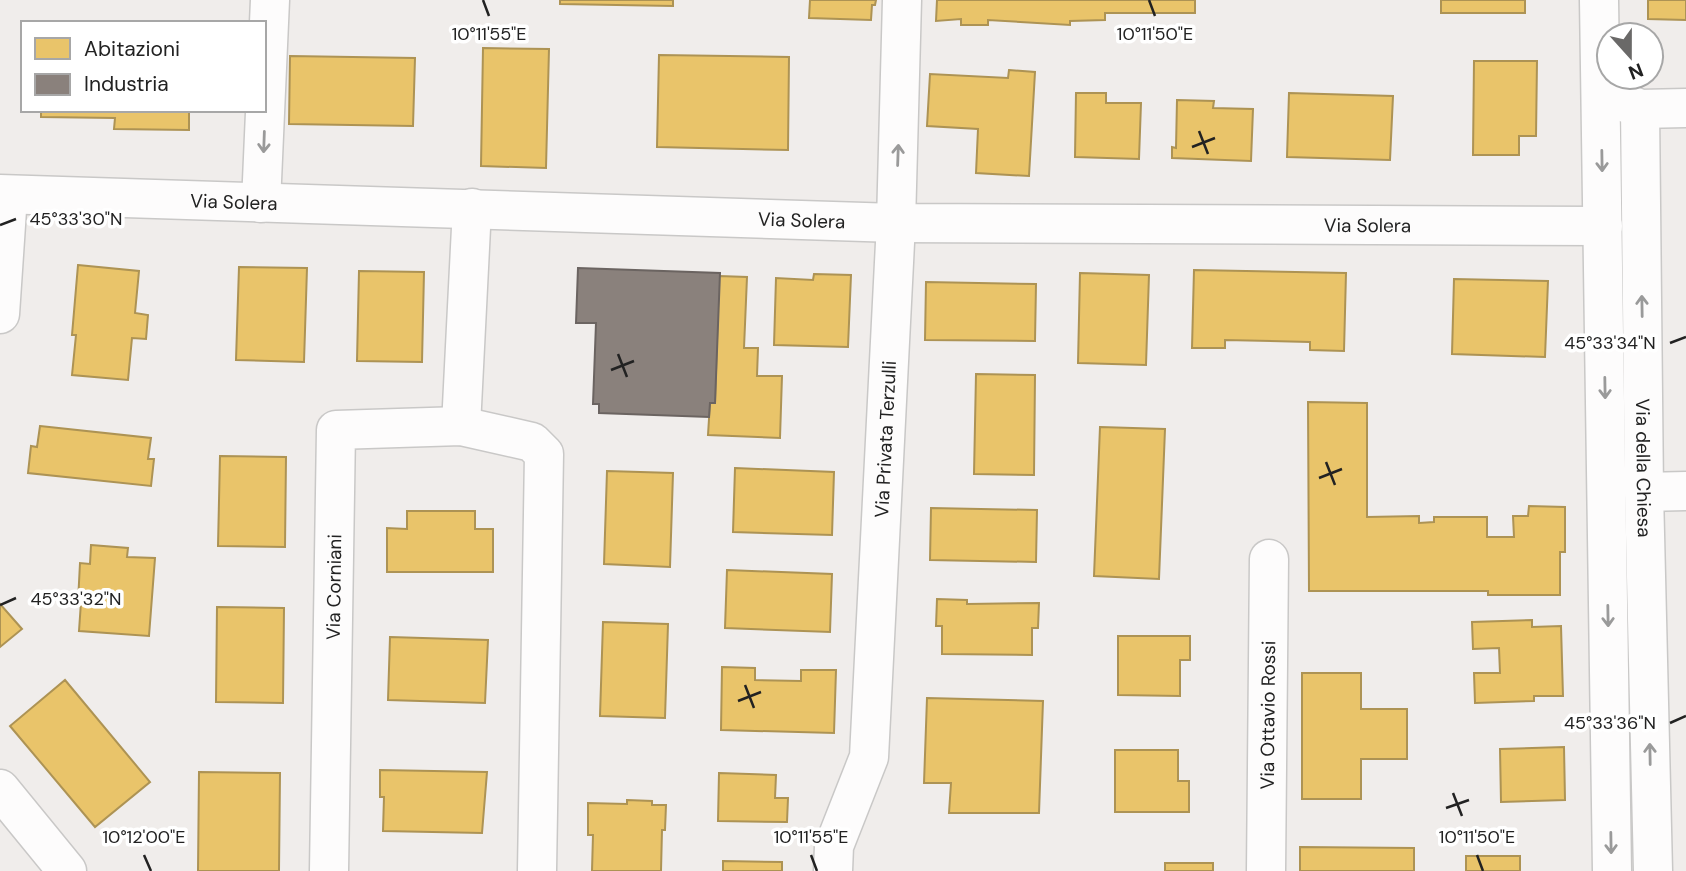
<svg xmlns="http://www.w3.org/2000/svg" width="1686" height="871" viewBox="0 0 1686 871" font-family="'DM Sans',sans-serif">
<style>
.homes{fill:#e9c46a;stroke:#ad9354;stroke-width:2}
.industry{fill:#8a817c;stroke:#6b6461;stroke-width:2}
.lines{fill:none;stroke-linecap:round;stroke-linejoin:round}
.minor-casing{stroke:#c9c8c7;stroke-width:41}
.minor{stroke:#fdfcfc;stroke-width:38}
.oneway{stroke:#9a9a9a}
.ticks{fill:none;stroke:#222;stroke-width:2.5}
.labels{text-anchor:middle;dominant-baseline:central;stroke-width:7;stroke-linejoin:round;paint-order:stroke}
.street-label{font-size:19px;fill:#222;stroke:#fff}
.ticks-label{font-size:18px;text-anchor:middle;fill:#222;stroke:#fff;stroke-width:7;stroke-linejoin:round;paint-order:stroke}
</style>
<rect width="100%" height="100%" fill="#f0edeb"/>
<path class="homes" d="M560,0H673V6L560,4Z
M810,0H876L875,5H872L871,20L809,18Z
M937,0H1195V13H1105V20L1070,21V25L988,20V25H961V19L936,21Z
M1441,0H1525V13H1441Z
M1648,0H1686V20L1648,19Z
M483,48L549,49L546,168L481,166Z
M659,55L789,57L788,150L657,147Z
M290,56L415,58L413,126L289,124Z
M1474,61H1537L1536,136H1519V155H1473Z
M1009,70L1035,72L1029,176L976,173L978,129L927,126L930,74L1008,78Z
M1076,93H1106V103H1141L1139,159L1075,157Z
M1289,93L1393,96L1390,160L1287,157Z
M1177,100L1214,101L1213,108L1253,109L1251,161L1172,158V147L1176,148Z
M41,110H189V130L114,129L115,118L41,117Z
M78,265L139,271L135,313L148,315L146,339L132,338L128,380L72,375L76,335H72Z
M239,267L307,268L304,362L236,360Z
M1194,270L1346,273L1344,351L1310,350V342L1225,340V348H1192Z
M359,271L424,272L422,362L357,361Z
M1080,273L1149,275L1146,365L1078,363Z
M814,274L851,275L848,347L774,345L776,278L813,280Z
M719,276L747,277L744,348H758L757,376H782L780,438L708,435L710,403H715Z
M1454,279L1548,281L1545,357L1452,354Z
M926,282L1036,284L1035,341L925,340Z
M976,374L1035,375L1034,475L974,474Z
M1308,402L1367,403V517L1419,516V523L1434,522V517H1487V537H1514L1513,516H1528L1529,506L1565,507V552H1560V595H1488V591H1309Z
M40,426L151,438L148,459H154L151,486L28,473L31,446L37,447Z
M1100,427L1165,429L1159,579L1094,576Z
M220,456L286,457L285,547L218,546Z
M735,468L834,472L832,535L733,532Z
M607,471L673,473L670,567L604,564Z
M931,508L1037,510L1036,562L930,560Z
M407,511H475V529H493V572H387V528L407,529Z
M91,545L128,548L127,557L155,558L149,636L79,631L81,602H78L80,563L90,564Z
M727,570L832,574L830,632L725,628Z
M937,599L967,600V604L1039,603L1038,628H1032V655L942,654V626H936Z
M0,604L22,629L0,647Z
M217,607L284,608L283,703L216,702Z
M1532,620V627L1561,626L1563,696H1534V701L1475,703L1474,673H1500L1499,648L1473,649L1472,622Z
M603,622L668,624L665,718L600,716Z
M1118,636H1190V660H1180V696L1118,695Z
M390,637L488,640L485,703L388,700Z
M722,667L755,668V680L801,681V670H836L834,733L721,730Z
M1302,673H1361V709H1407V759H1361V799H1302Z
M65,680L150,782L95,827L10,726Z
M927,698L1043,701L1039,813H949L951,783H924Z
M1564,747L1565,800L1501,802L1500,749Z
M1115,750H1178V781H1189V812H1115Z
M380,770L487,772L482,833L383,831L384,797H380Z
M199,772L280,773L279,871H198Z
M719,773L776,775L775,798H788L787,822L718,821Z
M627,800L652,801V805H666L665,830H662L661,871H592L593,835H588V803L627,804Z
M1300,847L1414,848V871H1300Z
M1466,856H1520V871H1466Z
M723,861L782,862V871H723Z
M1165,863H1213V871H1165Z"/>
<path class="industry" d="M578,268L720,273L715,403H710L709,417L599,413V404H593L596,323H576Z"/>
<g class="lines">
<defs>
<g id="minor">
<path d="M1599,0L1612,871"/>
<path d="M1617,99L1640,109L1686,108"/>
<path id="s1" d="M1640,109L1644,492L1653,871"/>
<path id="s2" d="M0,194L896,223L1603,226"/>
<path d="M261,203L270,0"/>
<path d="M0,314L8,195"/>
<path d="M461,426L472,208"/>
<path d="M1644,492L1686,491"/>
<path d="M0,789L67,871"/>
<path id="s3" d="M329,871L336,430L461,426L532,442L544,454L537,871"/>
<path id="s4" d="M833,871L834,846L869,757L896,223L902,0"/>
<path id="s5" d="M1266,871L1269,559"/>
</g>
</defs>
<use href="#minor" class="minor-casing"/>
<use href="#minor" class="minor"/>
</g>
<defs><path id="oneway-shaft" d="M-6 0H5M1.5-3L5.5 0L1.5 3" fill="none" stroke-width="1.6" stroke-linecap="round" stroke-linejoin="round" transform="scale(1.75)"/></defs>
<g class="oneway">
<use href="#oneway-shaft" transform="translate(264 142) rotate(92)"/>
<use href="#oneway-shaft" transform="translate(898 155) rotate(-88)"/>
<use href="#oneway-shaft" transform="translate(1602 161) rotate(89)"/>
<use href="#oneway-shaft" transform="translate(1642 306) rotate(-91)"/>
<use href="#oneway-shaft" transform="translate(1605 388) rotate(89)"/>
<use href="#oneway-shaft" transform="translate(1608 616) rotate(89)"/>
<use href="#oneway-shaft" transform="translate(1650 754) rotate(-91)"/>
<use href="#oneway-shaft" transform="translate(1611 843) rotate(89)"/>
</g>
<path class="ticks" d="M483,0L489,16M1149,0L1155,16M1199,131L1208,154M1192,147L1215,138M0,225L16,219M1670,343L1686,337M618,354L627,377M611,370L634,361M1326,462L1335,485M1319,478L1342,469M0,605L16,598M745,685L754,708M738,701L761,692M1670,723L1686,716M1453,793L1462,816M1446,808L1469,800M144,855L151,871M811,855L817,871M1477,855L1483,871"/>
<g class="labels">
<g class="street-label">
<text stroke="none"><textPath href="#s2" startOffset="234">Via Solera</textPath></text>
<text stroke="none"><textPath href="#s2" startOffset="802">Via Solera</textPath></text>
<text stroke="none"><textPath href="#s2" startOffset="1368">Via Solera</textPath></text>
<text stroke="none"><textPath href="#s4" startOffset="439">Via Privata Terzulli</textPath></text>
<text stroke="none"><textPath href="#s1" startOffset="359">Via della Chiesa</textPath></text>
<text stroke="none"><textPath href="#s3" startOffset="284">Via Corniani</textPath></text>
<text stroke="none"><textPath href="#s5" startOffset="156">Via Ottavio Rossi</textPath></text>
</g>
</g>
<g class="ticks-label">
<text x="489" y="40">10°11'55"E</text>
<text x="1155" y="40">10°11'50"E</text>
<text x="76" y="225">45°33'30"N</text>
<text x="1610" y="349">45°33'34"N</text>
<text x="76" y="605">45°33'32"N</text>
<text x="1610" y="729">45°33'36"N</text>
<text x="144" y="843">10°12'00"E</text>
<text x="811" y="843">10°11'55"E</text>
<text x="1477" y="843">10°11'50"E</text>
</g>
<rect x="21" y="21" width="245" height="91" fill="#ffffff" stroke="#a7a7a7" stroke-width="2"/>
<rect x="35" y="38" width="35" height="21" fill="#e9c46a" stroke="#a7a7a7" stroke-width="2"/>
<text x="84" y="56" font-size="21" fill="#222222">Abitazioni</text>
<rect x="35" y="74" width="35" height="21" fill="#8a817c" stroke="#a7a7a7" stroke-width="2"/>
<text x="84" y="91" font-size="21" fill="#222222">Industria</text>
<g transform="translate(1630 56) rotate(159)"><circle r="33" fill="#ffffff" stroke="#a7a7a7" stroke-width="2"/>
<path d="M0-5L12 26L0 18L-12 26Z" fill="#6a6968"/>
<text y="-10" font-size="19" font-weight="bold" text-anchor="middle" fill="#222222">N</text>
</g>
</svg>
